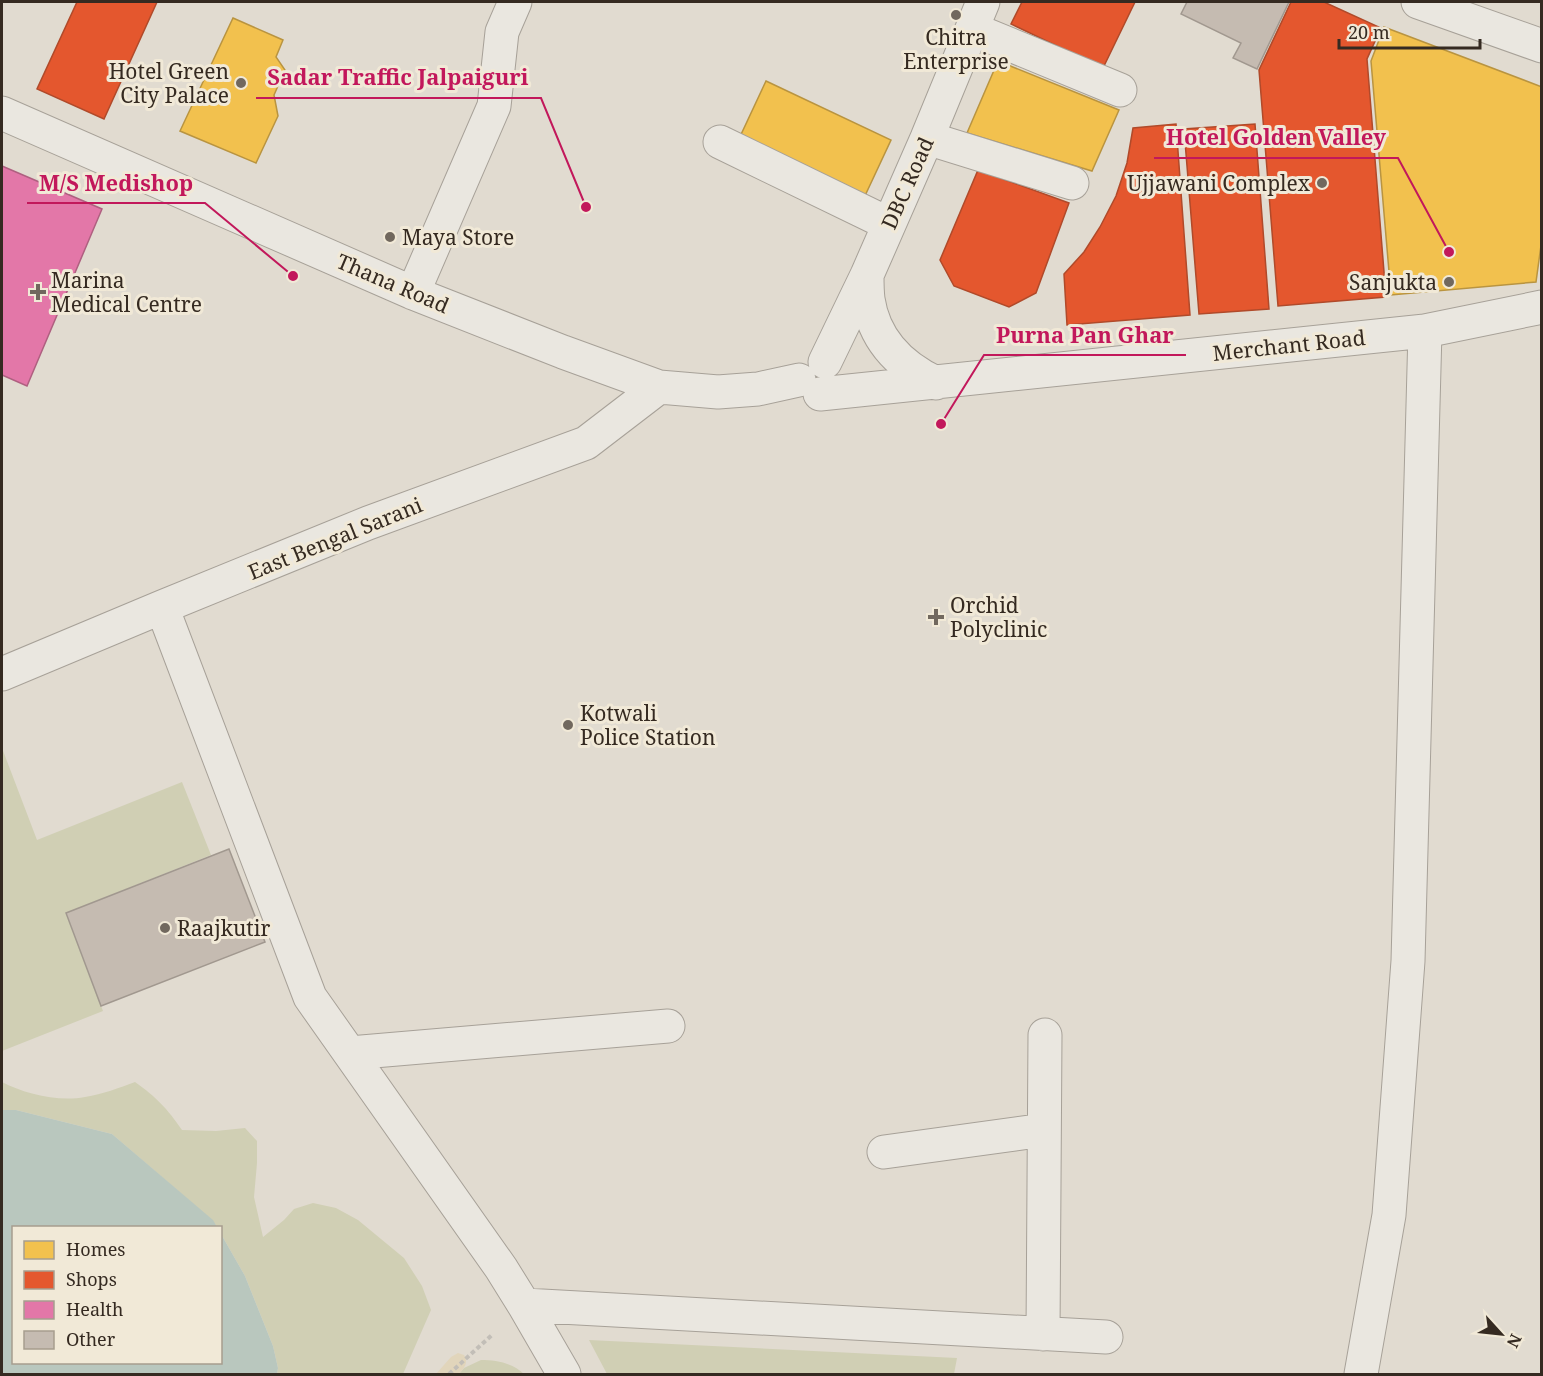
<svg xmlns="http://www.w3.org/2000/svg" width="1543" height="1376" viewBox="0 0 1543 1376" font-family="'Noto Serif',serif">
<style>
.green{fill:#d0cfb4}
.sand{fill:#e1d5bb}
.water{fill:#b9c7be}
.homes{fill:#f2c14e;stroke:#b99440;stroke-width:1.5}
.shops{fill:#e4572e;stroke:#b04a2a;stroke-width:1.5}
.health{fill:#e377a8;stroke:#af6080;stroke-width:1.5}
.building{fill:#c5bbb1;stroke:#a1988f;stroke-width:1.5}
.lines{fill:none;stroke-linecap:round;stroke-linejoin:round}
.minor-casing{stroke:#a7a198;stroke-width:35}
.path{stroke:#c2beb7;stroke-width:4;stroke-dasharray:4.5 3;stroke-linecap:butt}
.minor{stroke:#eae7e0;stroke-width:33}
.poi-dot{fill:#71685e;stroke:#f1e9d7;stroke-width:2}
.labels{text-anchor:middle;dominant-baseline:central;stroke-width:6;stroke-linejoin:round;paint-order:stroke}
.poi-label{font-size:21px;fill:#352a21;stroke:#f1e9d7;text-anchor:start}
.street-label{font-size:21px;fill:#352a21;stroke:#f1e9d7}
.leader{fill:none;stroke:#c2185b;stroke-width:2}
.callout-dot{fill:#c2185b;stroke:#f1e9d7;stroke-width:2}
.callout-label{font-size:22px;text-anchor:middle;font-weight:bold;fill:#c2185b;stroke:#f1e9d7;stroke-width:6;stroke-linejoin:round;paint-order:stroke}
</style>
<rect width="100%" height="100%" fill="#e1dbd0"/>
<path class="green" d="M2,748L37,840L182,782L211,855L66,913L103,1011L2,1051Z
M2,1082C25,1094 58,1102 85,1097C103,1094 119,1088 135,1082C156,1097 167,1108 182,1130L216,1131L245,1128L257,1141V1163L254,1197L263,1237L284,1220L294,1209L313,1203L336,1208L358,1220L404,1258L422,1286L431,1310L403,1374H277L278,1368L273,1346L245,1276L221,1234L220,1228L217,1227L212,1220L112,1134L16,1110H2Z
M589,1340L957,1358L954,1374H607Z
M481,1360C496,1360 513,1363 524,1374H459L464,1368Z"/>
<path class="sand" d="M458,1353L464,1355C469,1363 464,1368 459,1374H436L451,1357Z"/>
<path class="water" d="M2,1110H16L112,1134L213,1220L217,1227L14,1228V1362H220L221,1234L245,1276L273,1346L278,1368L277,1374H2Z"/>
<path class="homes" d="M233,18L283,40L276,57L285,70L274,95L278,116L256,163L180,131Z
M1384,27L1542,87V238L1536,282L1391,295L1371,61Z
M998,61L1119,110L1092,171L967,133Z
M766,81L891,140L863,200L738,141Z"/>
<path class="shops" d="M77,2H157L104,119L37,89Z
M1022,2H1135L1103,68L1011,24Z
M1291,2H1324L1381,28L1367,59L1386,297L1278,306L1259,70Z
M1176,124L1190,315L1067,325L1064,274L1084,252L1100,227L1116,196L1127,163L1133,128Z
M1255,124L1269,309L1199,314L1184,129Z
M978,170L1069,203L1036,293L1009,307L954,286L940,260Z"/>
<path class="health" d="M2,166L102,209L27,386L2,375Z"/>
<path class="building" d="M1187,2H1289L1257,69L1233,58L1241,43L1181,14Z
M229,849L265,942L101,1006L66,913Z"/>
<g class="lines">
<defs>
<path id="minor" d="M1418,2L1542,46
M972,29L1120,90
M2,113L413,293L563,352L659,387L718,392L758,389L799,380
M927,138L1072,183
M720,142L889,224
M867,275C867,283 867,291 868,299C874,340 900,366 936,383
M413,293L494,106L502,32L515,2
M825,362L867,275L927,138L983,2
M820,394L1425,331L1542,307
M162,607L310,997L501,1268L524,1305L564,1374
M2,674L162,607L368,523L586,443L659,387
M350,1053L668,1026
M884,1152L1044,1130
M524,1305L1106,1337
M1043,1334L1045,1035
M1361,1374L1389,1215L1408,961L1425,331"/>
</defs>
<use href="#minor" class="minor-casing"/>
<path class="path" d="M449,1374L493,1334"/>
<use href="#minor" class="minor"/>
</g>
<g class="poi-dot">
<circle cx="956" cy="15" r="6"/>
<circle cx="241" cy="83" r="6"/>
<circle cx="1322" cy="183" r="6"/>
<circle cx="390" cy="237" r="6"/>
<circle cx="1449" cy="282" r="6"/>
<path d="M35 283h6v6h6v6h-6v6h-6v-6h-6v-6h6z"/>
<path d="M933 608h6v6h6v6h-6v6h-6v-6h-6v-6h6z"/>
<circle cx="568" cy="725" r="6"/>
<circle cx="165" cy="928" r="6"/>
</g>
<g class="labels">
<g class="poi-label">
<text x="956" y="37" text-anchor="middle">Chitra<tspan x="956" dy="24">Enterprise</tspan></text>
<text x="229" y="71" text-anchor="end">Hotel Green<tspan x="229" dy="24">City Palace</tspan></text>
<text x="1310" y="183" text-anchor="end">Ujjawani Complex</text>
<text x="402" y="237">Maya Store</text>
<text x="51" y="280">Marina<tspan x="51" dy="24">Medical Centre</tspan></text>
<text x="1437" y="282" text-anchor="end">Sanjukta</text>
<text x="950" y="605">Orchid<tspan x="950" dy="24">Polyclinic</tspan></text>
<text x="580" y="713">Kotwali<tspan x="580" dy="24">Police Station</tspan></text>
<text x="177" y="928">Raajkutir</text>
</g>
<g class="street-label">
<text transform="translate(907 183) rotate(-66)">DBC Road</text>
<text transform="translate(393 283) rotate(23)">Thana Road</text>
<text transform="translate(1289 345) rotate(-6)">Merchant Road</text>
<text transform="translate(335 538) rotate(-22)">East Bengal Sarani</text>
</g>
</g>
<path class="leader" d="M586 207L541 98H256M1449 252L1398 158H1154M293 276L205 203H27M941 424L984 355H1186"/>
<g class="callout-dot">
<circle cx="586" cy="207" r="6"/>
<circle cx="1449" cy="252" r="6"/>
<circle cx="293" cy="276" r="6"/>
<circle cx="941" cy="424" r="6"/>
</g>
<g class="callout-label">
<text x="398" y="85">Sadar Traffic Jalpaiguri</text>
<text x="1276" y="145">Hotel Golden Valley</text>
<text x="116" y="191">M/S Medishop</text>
<text x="1085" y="343">Purna Pan Ghar</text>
</g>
<rect width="1543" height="1376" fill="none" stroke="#352a21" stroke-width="6"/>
<rect x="12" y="1226" width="210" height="138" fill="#f1e9d7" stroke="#a69d8e" stroke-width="1.5"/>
<rect x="24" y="1241" width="30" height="18" fill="#f2c14e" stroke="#a69d8e" stroke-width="1.5"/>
<text x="66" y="1256" font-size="18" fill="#352a21">Homes</text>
<rect x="24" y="1271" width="30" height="18" fill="#e4572e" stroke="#a69d8e" stroke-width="1.5"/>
<text x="66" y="1286" font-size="18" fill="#352a21">Shops</text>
<rect x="24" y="1301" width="30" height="18" fill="#e377a8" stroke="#a69d8e" stroke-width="1.5"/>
<text x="66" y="1316" font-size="18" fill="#352a21">Health</text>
<rect x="24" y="1331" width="30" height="18" fill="#c5bbb1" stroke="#a69d8e" stroke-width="1.5"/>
<text x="66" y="1346" font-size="18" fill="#352a21">Other</text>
<g transform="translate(1501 1334) rotate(117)" stroke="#f1e9d7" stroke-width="4.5" paint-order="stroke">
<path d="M0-4.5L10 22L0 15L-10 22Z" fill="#352a21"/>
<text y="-9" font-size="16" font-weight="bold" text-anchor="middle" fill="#352a21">N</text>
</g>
<path d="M1339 39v9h141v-9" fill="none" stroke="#352a21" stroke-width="3"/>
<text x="1348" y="39" font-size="18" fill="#352a21" stroke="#f1e9d7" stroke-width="4.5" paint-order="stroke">20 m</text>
</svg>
